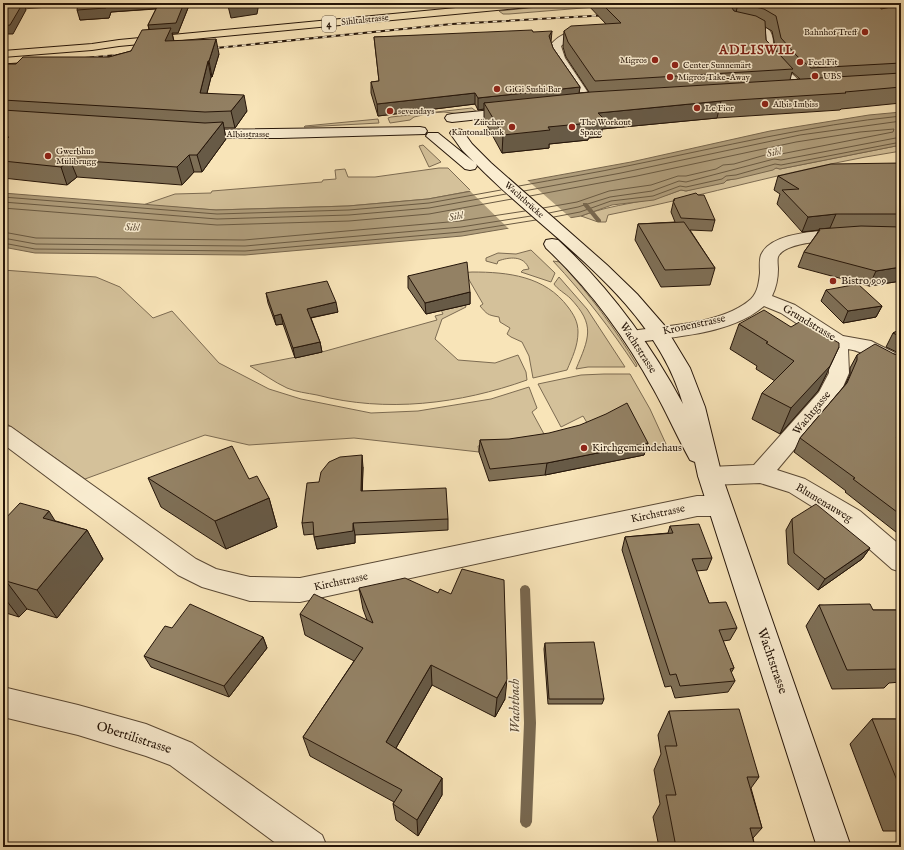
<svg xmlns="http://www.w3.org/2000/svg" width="904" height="850" viewBox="0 0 904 850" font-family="'IM FELL English',serif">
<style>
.green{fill:#d4c19a;stroke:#7c6b52}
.water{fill:#b09e7c;stroke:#78674e}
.pier{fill:#f8e4b8}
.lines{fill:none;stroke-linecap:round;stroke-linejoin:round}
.shore{stroke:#6a5a42;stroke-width:1}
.stream{fill:#78674e;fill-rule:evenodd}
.street-casing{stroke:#5a4935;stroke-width:2}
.secondary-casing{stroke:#251509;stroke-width:2}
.primary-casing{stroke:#251509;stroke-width:2}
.street{fill:#faedd1;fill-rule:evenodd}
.secondary{fill:#faedd1;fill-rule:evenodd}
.primary{fill:#f8e4b8;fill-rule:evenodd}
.rail-casing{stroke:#251509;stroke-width:2}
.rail{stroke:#faedd1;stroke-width:1.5;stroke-dasharray:4.5;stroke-linecap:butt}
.wall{fill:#7e6f56;stroke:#251509;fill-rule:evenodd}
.shaded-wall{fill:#675a46;stroke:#251509}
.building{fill:#938164;stroke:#251509}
.poi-dot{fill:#8f2418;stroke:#faedd1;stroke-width:1.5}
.labels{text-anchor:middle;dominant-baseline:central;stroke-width:3;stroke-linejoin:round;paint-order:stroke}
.far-street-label{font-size:9px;fill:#251509;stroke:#faedd1}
.far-poi-label{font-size:9px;fill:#251509;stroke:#faedd1;text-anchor:start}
.shield{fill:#faedd1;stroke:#655645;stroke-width:1}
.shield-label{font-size:10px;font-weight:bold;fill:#251509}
.far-water-label{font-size:10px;font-style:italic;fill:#5d4c37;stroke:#faedd1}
.poi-label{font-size:11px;fill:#251509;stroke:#faedd1;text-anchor:start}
.street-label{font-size:11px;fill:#251509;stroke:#faedd1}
.far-district-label{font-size:13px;font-weight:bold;letter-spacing:1px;fill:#7a1f14;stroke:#faedd1}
.near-street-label{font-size:13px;fill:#251509;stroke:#faedd1}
.near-water-label{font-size:14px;font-style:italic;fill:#5d4c37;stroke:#faedd1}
</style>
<rect width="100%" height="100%" fill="#f8e4b8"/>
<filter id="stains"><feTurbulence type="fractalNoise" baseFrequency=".005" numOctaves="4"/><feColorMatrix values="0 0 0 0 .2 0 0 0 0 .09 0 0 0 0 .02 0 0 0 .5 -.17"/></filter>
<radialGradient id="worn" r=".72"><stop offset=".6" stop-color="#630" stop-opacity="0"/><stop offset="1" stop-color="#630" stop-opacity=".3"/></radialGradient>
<path class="green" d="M577,3H644L509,14H503L499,11Z
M472,108L477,112L459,114L444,112L431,113L414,117L410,120L390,123L388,118L391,117Z
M378,119L379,123L304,127L305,126Z
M423,145L441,162L429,167L419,146Z
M901,145V151C802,166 706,196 608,215L606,222H598L581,216C614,203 649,203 681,190L686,191C716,183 746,176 776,168L780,169Z
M439,168H448L471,191L428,199L348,206L216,210L143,205L175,194L211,193L212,191L322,182L323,180L336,179L335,170L345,169L348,177H375Z
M531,250L555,273L551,282L521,272L523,270L529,269C524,255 509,257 498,261L497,264L486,261V258L498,253L516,254Z
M553,261L560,262C589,294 615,328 637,365L636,367C611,329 584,294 553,261Z
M3,270L96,277L120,287L153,318L172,311L219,363L269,389L301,399L371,413L418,411L491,399L529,387L537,408L532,412L544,434L522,440L478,446L479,452L354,438L249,445L205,435L85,479L3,421Z
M472,272C508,272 545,276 568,307C574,315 578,322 578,332C578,346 572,358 567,370L533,378L529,356L522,342L511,337L507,334L510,328L500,322L499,317C487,315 487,314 480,306L483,304L468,278L457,273Z
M559,277L587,309L625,367H588L576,369C589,338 596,325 570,298C566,294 557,289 554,284Z
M465,305L466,307L442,319L435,339L458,360L495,363L518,355L526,372L527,380C460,404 386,413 317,395C307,393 296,392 287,388C274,382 262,373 250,366L322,352L437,320L435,316L443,314L441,310Z
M604,374H630L650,409L666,444L643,452L592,431L583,416L561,427L538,384L581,375Z"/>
<path class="water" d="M901,112V145L780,169L776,168L773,170L736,179L727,180L724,183L686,191L681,190L654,200L612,205L581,216L462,236L245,255L35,253L3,247V193L216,210L348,206L428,199L631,162L770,131L869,115Z"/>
<path class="pier" d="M526,179L573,220L511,231L469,190Z"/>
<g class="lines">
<path class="shore" d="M519,186C557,179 595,173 632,165C722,147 810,125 901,116
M524,191L621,173L800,135L901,121
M530,196L637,176L796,142L860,132L894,129L893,132L781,154L772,153L734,164L723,165L716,169L686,176H678L651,185L609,191L577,202L543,208
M3,197L217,214L349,210L429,203L501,190
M3,202L217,219L349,215L429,208L506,194
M3,208L217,225L349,221L429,214L512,199
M549,213L578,207L610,197L652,191L679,181L686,182L774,159L781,160L901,137
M554,217L580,212L611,201L653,196L680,186L686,187L722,179L726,176L736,175L775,164L781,165L901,142
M3,232L36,238L244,240L460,221L525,211
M3,238L36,244L245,246L461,227L531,216
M3,243L35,249L245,251L461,232L536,220"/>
<path class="stream" d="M583,203H587L601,220V222H597L583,205Z
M525,585L528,586L530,589L536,723L532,822L530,826L526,828L522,826L520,822L524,723L520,589L522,586Z"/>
<defs>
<path id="street" d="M17,3H60L55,6L3,10V4Z
M738,20C749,21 770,23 772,36C774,41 772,49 775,54C779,64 799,80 807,87L809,90L807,93H799L783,79L763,55L762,35L750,28L734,25L733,23Z
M592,28L596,29L597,31L596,33L570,39L561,46L565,58L595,103L593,106H585L553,58L550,46C560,32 576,30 592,28Z
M830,230H901V240C880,240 786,235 778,257C777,260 778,266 778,269C778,279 776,288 772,296L795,305L843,336L871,341L901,356V371C882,366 868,352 848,349L849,373L839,396L777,470L805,479L860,511L901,546V572L892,569L842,525L789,492L760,483L710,485L702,482L698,476L702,470L710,467L754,465L819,392L829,373L828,344L781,313L764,306C731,335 674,336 632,343L625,341L622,337L625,333L632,331C668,325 723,324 751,299C758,292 759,282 760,273C760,268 759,261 761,255C770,234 811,232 830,230Z
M3,425L11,427L196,559L216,569L250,577L300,578L697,496H720L729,499L732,506L729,513L720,516H697L300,602L250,601L202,587L178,575L3,444Z
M3,687L78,705L146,724L192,743L322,835L327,847H281L170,765L146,756L78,735L3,717Z"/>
<path id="secondary" d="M513,108L518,109L519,112L518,115L452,122L447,121L445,118L447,115L452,114Z
M420,127L425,128L427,131L425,134L280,138H196L191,137L189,134L191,131L196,130Z
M457,129L462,130L472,144L491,163L607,265L637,294L664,325L690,368L705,407L722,476L851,847H817L698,476L695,462L690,460C677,437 667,413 654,390C625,337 590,289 546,248L544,244L546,240L552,239L558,240C609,287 650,343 683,404C653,299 548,238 476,164L477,166L475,169L470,170L465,169L426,136L428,133H438L474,162L462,150L450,133L452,130Z"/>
<path id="primary" d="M508,3H544L539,6L119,46L92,50L3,57V51L92,44L119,40Z"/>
</defs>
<use href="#street" class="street-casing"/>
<use href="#secondary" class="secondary-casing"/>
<use href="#primary" class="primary-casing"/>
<use href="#street" class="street"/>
<use href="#secondary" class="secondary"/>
<use href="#primary" class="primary"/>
<defs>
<path id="rail" d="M868,4L894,3
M206,49L452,24L609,15
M85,58L128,54"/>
</defs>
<use href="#rail" class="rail-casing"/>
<use href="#rail" class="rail"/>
</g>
<path class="wall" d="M78,3H190L178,33H172L174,41L219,54L212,77H211L207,93L247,111L235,128H224L226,139L202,172H194L182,185L77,177L67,185L3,178V64L109,57L131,51L149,30L148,25L156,9L111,12L109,18L80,20Z
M586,3H879L881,9L901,5V103L841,109L840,110L717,118L602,129L601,137L588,138V140L549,144V148L502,153L484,120V109L478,110L475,104L378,116L371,93V82L379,81L374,37L533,32L551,42L553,48L580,87L579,93L589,92L566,57L563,47L564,31L606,24ZM765,27L772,31L776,51L766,40ZM792,72L800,79L790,80Z
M901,163V281L869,286L798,267L804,252L816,235L819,230L802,232L777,204L780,194L774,190L778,176Z
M674,199L715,220L712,231L690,230L715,268L710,285L661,287L635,240L638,224L675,222L671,212Z
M408,276L470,292V304L426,314L408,288Z
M826,290L882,306L876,317L843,323L821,301Z
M266,293L338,312L311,318L320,342L322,352L295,358L283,324L276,325L268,303Z
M739,324L827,373L818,391L780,434L752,419L762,393L775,381L756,369L757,366L730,349Z
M901,329V354L886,347L893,333Z
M894,354L901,356V437L898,440L901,442V536L845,492L846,491L794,452L800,438L845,385L850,374V368L857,355Z
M480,440L648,443L644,455L545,475L489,481L479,452Z
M363,467L362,491L448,519V530L355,535V543L317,549L314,534L304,535L302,523L319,482Z
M148,478L269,498L277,527L226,549L161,507Z
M792,519L870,548L862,559L818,590L788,564L786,530Z
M3,521H56L87,530L103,559L57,618L27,609L19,617L3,612Z
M670,526L712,558L707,570L696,571L709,603L737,628L730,640L723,641L734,668L731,673L735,681L728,692L675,698L671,686L665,687L622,550L625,537L668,533Z
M359,588L505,699L495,717L432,685L396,748L442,778V795L418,836L396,820L393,804L394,802L310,756L303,737L354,661L305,635L300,614L367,620L363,609Z
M819,605L873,610H901V682L889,683L884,688L832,689L806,626Z
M172,628L263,637L267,648L229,697L151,667L144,656Z
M545,643L604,699L602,704H548L544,649Z
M669,711L759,777L751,788L762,828L753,838L755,847H659L653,817L660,804L654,770L661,754L658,735Z
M872,719H901V831H883L850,744Z"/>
<path class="shaded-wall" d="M23,3H24L26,10L13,34H3V26Z
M108,3H163L164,8L111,12L109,18L80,20L77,10Z
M184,3H190L178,33H172L174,42L169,56L151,35L148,25Z
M249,3H259L257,14L231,18L228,6Z
M300,3H323L300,7Z
M738,3L735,18L730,19L733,5Z
M552,31L551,42L549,46V36Z
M216,39L219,54L212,77L209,61Z
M208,61L211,77L203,109L200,93Z
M580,87L578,99L484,103V109L478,110V98Z
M475,93V104L378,116L377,104Z
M244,95L247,111L235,128L231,111Z
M721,101L717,118L602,129L601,137L588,138V140L549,144V148L502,153L503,135L548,127L598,113Z
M223,122L226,139L202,172L197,155Z
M189,155L194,172L182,185L177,167Z
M70,160L77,177L67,185L61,167Z
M836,214L830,228L819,229V230L802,232L808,217Z
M901,267V281L869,286L876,271Z
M470,292V304L426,314L425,303Z
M336,302L338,312L309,318L307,309Z
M882,306L876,317L843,323L848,311Z
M281,314L283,324L276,325L274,316Z
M320,342L322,352L295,358L293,348Z
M839,347L827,373L818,391L780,434L791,408Z
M901,432V437L888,452L896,438Z
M648,443L644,455L545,475L547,463Z
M362,455L363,467L362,503L361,491Z
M269,498L277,527L226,549L215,521Z
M49,511L67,540L43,518Z
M353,523L355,535V543L317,549L314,537Z
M87,530L103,559L57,618L37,590Z
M870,548L862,559L818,590L825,579Z
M6,581L27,609L19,617L3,596V584Z
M263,637L267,648L229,697L224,686Z
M431,665L432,685L389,760L386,742Z
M507,680L505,699L495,717L497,698Z
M442,778V795L418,836L417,820Z"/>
<path class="building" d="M3,3H23L10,25L3,26Z
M78,3H108L106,8L77,10Z
M159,3H184L176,23L148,25Z
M229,3H249L228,6Z
M601,3H879L881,9L901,5V25H897L901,27V63L811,68L797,56L781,38L776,16L764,9L738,3L733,5L732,8L734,11L756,16L765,21L766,40L793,69L595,81L568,42L564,31L571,26L621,23Z
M171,28L165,41L216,39L209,61H208L200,93L244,95L231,111L205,112L3,100V64H16L23,57H109L131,51L142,30Z
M532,30L533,32L552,31L549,36L553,48L580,87L478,98L475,93L377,104L371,82L379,81L374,37Z
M901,73V87L845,92L846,93L721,101L598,113L604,119L588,121L590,123L548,127L550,130L503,135L484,103L591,92Z
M3,110L205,123L223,122L197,155H189L177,167L70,160L61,167L3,161V142L9,137H3Z
M901,163V214H836L808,217L782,190L799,189L778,176L831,164Z
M696,193L698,195H704L715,220L681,218L673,201L675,200L674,199Z
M684,222L715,268L665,270L638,224Z
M861,226L901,227V267L876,271L804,252L820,230L819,229Z
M467,262L470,292L425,303L408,276Z
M327,281L336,302L307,309L320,342L293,348L281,314L274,316L266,293Z
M858,284L882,306L848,311L826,290Z
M764,310L791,327L801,321L839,343V347L830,366L791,408L762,393L794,361L766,343L768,342L739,324Z
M901,329V337L893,333Z
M875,344L894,354L901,356V432L896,438L901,442V515L853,479L855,478L800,438L847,383L857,360V355Z
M627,403L648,443L547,463L490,469L480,440L509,439L549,433L580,425L606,414Z
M232,446L249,479L257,476L269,498L215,521L148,478Z
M362,455L361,491L446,488L448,519L353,523V531L314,537L313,522L302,523L307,483L319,482L321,472L329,462L340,457Z
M20,503L49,511L43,518L87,530L37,590L6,581L3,584V521Z
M816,504L870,548L825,579L794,553L792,519Z
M699,524L712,558L692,559L709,603L726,602L737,628L719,630L734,668L730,669L735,681L680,686L676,674L670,675L625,537L673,533L670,526Z
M462,569L504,580L507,680L497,698L431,665L386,742L442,778L417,820L393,804L402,790L303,737L363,648L300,614L314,594L373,623L359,588L405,578L438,593L440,589L451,594Z
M190,604L263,637L224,686L144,656L165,626L172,628Z
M870,604L873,610H901V663H899L901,669L847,670L819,605Z
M594,642L604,699H549L545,643Z
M739,709L759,777H747L762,828H750L755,847H664H676L666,795H676L665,746H677L669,711Z
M872,719H901V790Z"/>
<g class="poi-dot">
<circle cx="865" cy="32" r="4"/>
<circle cx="655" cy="60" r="4"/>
<circle cx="800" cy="62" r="4"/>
<circle cx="675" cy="65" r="4"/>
<circle cx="815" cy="76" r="4"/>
<circle cx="670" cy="77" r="4"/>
<circle cx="497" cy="89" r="4"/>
<circle cx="765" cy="104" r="4"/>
<circle cx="697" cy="108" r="4"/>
<circle cx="390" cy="111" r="4"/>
<circle cx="512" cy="127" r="4"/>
<circle cx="572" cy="127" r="4"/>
<circle cx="48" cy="156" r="4"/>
<circle cx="833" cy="281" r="4"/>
<circle cx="584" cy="448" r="4"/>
</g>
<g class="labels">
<g class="far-street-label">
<text transform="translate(365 20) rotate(-6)">Sihltalstrasse</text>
<text x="248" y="134">Albisstrasse</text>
<text transform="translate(524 200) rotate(42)">Wachtbrücke</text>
</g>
<g class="far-poi-label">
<text x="857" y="32" text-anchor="end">Bahnhof Treff</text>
<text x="647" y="60" text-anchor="end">Migros</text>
<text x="808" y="62">Feel Fit</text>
<text x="683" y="65">Center Sunnemärt</text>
<text x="823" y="76">UBS</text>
<text x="678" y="77">Migros Take-Away</text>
<text x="505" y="89">GiGi Sushi Bar</text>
<text x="773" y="104">Albis Imbiss</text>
<text x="705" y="108">Le Fior</text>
<text x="398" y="111">sevendays</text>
<text x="504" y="122" text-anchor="end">Zürcher<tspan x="504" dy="10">Kantonalbank</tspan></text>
<text x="580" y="122">The Workout<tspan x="580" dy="10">Space</tspan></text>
<text x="56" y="151">Gwerbhus<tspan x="56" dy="10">Mülibrugg</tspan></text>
</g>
<rect class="shield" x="322" y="16" width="14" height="16" rx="3"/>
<g class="shield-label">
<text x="329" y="24">4</text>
</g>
<g class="far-water-label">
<text transform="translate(774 153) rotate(-12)">Sihl</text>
<text transform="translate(456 217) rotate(-10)">Sihl</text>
<text transform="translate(132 228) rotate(1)">Sihl</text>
</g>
<g class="poi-label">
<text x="841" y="281">Bistro 909</text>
<text x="592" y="448">Kirchgemeindehaus</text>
</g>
<g class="street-label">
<text transform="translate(809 323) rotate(31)">Grundstrasse</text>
<text transform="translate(694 325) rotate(-12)">Kronenstrasse</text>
<text transform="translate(638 348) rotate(57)">Wachtstrasse</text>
<text transform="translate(812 413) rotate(-51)">Wachtgasse</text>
<text transform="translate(824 503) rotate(31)">Blumenauweg</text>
<text transform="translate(658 514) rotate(-12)">Kirchstrasse</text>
<text transform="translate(341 582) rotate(-12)">Kirchstrasse</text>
</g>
<g class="far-district-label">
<text x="757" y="50">ADLISWIL</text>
</g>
<g class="near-street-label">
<text transform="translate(772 661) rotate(71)">Wachtstrasse</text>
<text transform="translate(134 738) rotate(18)">Obertilistrasse</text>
</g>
<g class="near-water-label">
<text transform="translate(515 706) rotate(-91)">Wachtbach</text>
</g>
</g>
<rect width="904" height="850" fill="none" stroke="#f8e4b8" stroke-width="16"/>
<rect x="4" y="4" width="896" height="842" fill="none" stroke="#251509" stroke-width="2"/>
<rect x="8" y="8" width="888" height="834" fill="none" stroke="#251509"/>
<rect width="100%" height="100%" filter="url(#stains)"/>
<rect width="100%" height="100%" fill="url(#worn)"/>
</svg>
